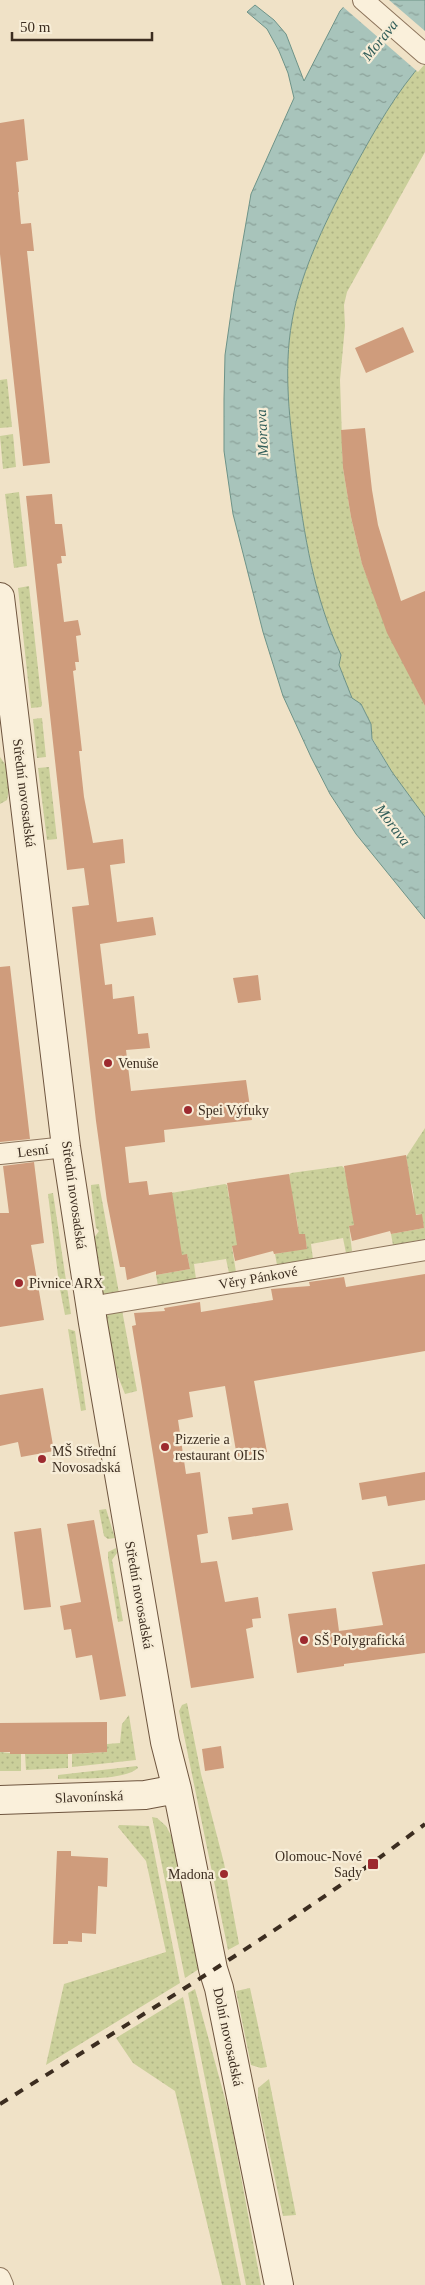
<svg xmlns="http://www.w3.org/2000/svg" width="425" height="2285" viewBox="0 0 425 2285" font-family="'Times New Roman',serif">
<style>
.grass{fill:url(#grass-dots)}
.water{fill:url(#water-ripples);stroke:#6e9388}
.pier{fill:#f0e2c7}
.building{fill:#cf9c7c}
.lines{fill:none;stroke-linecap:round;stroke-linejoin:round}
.minor-casing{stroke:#8c745c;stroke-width:22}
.secondary-casing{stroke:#6e553f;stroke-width:30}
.minor{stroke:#faf0db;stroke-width:20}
.secondary{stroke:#faf0db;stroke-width:28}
.rail{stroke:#3c2d20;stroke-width:4;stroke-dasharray:9 9;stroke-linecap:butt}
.poi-dot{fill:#9d2a2f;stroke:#f7edd7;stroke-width:2}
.labels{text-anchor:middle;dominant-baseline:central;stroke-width:4.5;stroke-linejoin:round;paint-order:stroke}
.street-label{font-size:14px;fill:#3c2d20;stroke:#f7edd7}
.poi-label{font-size:14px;fill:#3c2d20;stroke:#f7edd7;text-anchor:start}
.water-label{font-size:15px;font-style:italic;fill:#2f5c58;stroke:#f7edd7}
</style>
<defs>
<pattern id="grass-dots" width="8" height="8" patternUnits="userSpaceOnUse" patternTransform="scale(1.25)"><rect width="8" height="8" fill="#cacf9a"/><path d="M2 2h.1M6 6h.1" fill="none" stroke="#aeb284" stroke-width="1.8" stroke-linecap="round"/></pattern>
<pattern id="water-ripples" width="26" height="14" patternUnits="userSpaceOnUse" patternTransform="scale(1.25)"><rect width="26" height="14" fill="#a8c4bb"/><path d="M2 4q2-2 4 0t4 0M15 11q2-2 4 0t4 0" fill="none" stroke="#8aa098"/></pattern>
</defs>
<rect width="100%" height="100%" fill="#f0e2c7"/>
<path class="grass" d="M425,60V152L347,292L344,305L345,326L340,380L343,468L351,517L362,564L389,633L425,706V817L392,772L372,738L371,724L361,704L352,699L339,665L341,655C314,598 304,534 296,472C290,422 283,372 292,321C301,269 329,214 354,168C375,130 396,92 425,60Z
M7,379L12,427L0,428V380Z
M13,434L16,467L3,469L0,436Z
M19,492L27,566L14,568L5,494Z
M29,586L42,705L41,707L31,708L18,588Z
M42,718L46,757L37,758L33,719Z
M0,757L7,767L9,789L7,800L0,804Z
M49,767L57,839L47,840L38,768Z
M425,1128V1239L393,1245L391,1234L424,1228L421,1214L411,1215C417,1202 413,1180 403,1169L408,1168L406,1157Z
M342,1166L344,1168L359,1224L349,1226L352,1251L346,1253L343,1238L311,1244L313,1259L277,1265L275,1254L307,1248L304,1234L294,1235L298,1227L296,1215L291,1216L289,1175L291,1173Z
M99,1184L119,1293L107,1295L102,1293L94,1238L99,1231L96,1228L91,1188V1185Z
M225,1184L227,1185L229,1198H234L231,1206L233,1218H238C233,1229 234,1236 242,1245L232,1247L236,1272L229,1273L226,1259L194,1264L196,1279L158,1286L156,1275L190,1269L187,1255L177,1256L171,1193Z
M53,1193L71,1314L65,1315L59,1284L48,1194Z
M122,1310L137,1391L125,1394L113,1364L105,1316Z
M68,1329L75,1331L86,1410L81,1411Z
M106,1509L115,1538L108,1539L104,1536L99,1510Z
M116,1548L117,1553L112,1560L123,1621L118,1622L108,1558V1552Z
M187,1703L201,1774L224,1863L239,1944L228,1950L179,1711L182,1705Z
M129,1715L136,1760L72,1767V1754L107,1752V1744L120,1743L122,1724Z
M0,1752L21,1754V1771H0Z
M25,1754H68V1768L26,1770Z
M137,1766L138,1768C123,1781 79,1778 58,1779V1775Z
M152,1817L157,1818L166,1826L173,1839L199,1969L185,1978Z
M119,1825L149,1826L180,1983L46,2065L64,1984L166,1952L146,1861L118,1827Z
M250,1988L267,2067L261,2068L251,2065L236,1991Z
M195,1989L230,2117L261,2285H246L188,1993Z
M183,1997L241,2285H222L175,2091L133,2063L116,2038Z
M269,2079L296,2215L283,2216L258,2101V2088Z"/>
<path class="water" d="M350,0H425V60C396,92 375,130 354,168C329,214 301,269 292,321C283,372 290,422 296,472C304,534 314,598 341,655L339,665L352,698L361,704L371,724L372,739L392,772L425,817V919L356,834L330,794L311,757L283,696L263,632L233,514L224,451V399L225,355L234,292L251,194L294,98L288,73L279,51L267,29L247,12L255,5L274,20L286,34L304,81L340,11Z"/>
<path class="pier" d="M347,0H389L425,31V64L418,72L342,6Z"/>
<path class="building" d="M24,119L28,160L16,162L19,192H18L21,224L31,223L34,251H27L50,463L23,466L0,254V123Z
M403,327L414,352L366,373L355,348Z
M365,428L372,490L378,525L401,601L425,591V706L387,633L362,564L351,517L343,468L341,430Z
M52,494L55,524H62L66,556H61L62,563L57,564L64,622L78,620L81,635L76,636L79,662H75L76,670L73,671L82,751H79L84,797L93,843L123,839L125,863L110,865L117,922L153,917L156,935L100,944L105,985L112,984L113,999L134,996L138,1034L148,1033L150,1048L126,1050L131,1091L246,1080L252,1120L164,1130L165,1142L125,1147L129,1183L147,1181L149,1195L172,1192L182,1255L187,1254L190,1269L156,1275V1271L127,1280L125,1267H120L107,1201L96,1121L72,907L89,905L84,868L67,870L26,496Z
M10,966L30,1139L0,1142V967Z
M258,975L261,1000L238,1003L233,978Z
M406,1155L416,1215L422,1214L424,1228L391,1234L390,1231L352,1241L349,1226L354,1225L344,1166Z
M34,1162L44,1243L31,1245L44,1320L0,1327V1213H9L3,1166Z
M289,1174L299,1234H305L307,1249L274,1254L273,1251L235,1261L232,1246L237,1245L227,1183Z
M425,1274V1351L254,1381L267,1452L237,1457L225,1386L189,1392L193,1417L178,1420L186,1474L200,1472L208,1533L197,1535L201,1563L217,1561L225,1602L258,1597L261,1618L252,1619L253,1627L246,1629L254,1678L191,1688L132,1326L136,1325L134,1313L165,1311L164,1308L200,1302L201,1312L273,1300L271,1289L310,1286L309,1282L344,1277L346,1287Z
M43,1388L54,1451L21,1457L18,1442L0,1446V1395Z
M425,1472V1500L388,1506L386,1496L362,1500L359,1483Z
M288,1503L293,1530L232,1540L228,1517L253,1514L252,1508Z
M94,1520L126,1696L100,1700L92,1655L76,1658L71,1629L64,1630L60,1606L81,1602L67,1524Z
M41,1528L51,1607L24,1610L14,1532Z
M425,1564V1653L344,1664V1666L297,1673L288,1614L336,1608L339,1631L383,1625L372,1572Z
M107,1722V1752L68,1754H10V1752H0V1723Z
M221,1746L224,1768L205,1771L202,1749Z
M57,1851H71V1856L108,1858L107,1887L98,1886L96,1934L82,1933V1942L68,1941V1944H53Z"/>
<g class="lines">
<defs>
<path id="minor" d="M363,0L425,54
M0,1154L66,1147
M90,1307L425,1250
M0,2278L3,2285"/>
<path id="secondary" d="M0,597L66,1147L93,1323L165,1742L177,1789L213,1969L219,1988L279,2285
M0,1800L145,1795L177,1789"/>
</defs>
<use href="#minor" class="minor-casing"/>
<use href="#secondary" class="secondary-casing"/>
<use href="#minor" class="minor"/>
<use href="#secondary" class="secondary"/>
<path class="rail" d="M0,2104C143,2014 290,1926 425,1824"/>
</g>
<g class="poi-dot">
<circle cx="108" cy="1063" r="5"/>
<circle cx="188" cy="1110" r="5"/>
<circle cx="19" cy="1283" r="5"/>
<circle cx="165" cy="1447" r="5"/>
<circle cx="42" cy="1459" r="5"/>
<circle cx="304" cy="1640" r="5"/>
<rect x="367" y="1858" width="12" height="12" rx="2.5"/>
<circle cx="224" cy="1874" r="5"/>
</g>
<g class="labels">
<g class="street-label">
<text transform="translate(24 793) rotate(83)">Střední novosadská</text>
<text transform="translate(33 1151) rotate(-7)">Lesní</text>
<text transform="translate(74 1195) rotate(82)">Střední novosadská</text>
<text transform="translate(258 1278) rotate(-10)">Věry Pánkové</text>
<text transform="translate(139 1595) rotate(80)">Střední novosadská</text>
<text transform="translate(89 1797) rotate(-2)">Slavonínská</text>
<text transform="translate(228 2037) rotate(78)">Dolní novosadská</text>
</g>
<g class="poi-label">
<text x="118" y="1063">Venuše</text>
<text x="198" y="1110">Spei Výfuky</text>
<text x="29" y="1283">Pivnice ARX</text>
<text x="175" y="1439">Pizzerie a<tspan x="175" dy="16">restaurant OLIS</tspan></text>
<text x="52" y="1451">MŠ Střední<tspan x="52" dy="16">Novosadská</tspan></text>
<text x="314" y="1640">SŠ Polygrafická</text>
<text x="362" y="1856" text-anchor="end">Olomouc-Nové<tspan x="362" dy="16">Sady</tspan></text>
<text x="214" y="1874" text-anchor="end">Madona</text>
</g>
<g class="water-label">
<text transform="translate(380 40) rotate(-51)">Morava</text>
<text transform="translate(262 433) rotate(-93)">Morava</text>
<text transform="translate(393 825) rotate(53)">Morava</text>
</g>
</g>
<path d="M12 32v8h140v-8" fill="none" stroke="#3c2d20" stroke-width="2.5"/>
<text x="20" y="32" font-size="15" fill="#3c2d20" stroke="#f7edd7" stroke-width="4" paint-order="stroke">50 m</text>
</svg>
